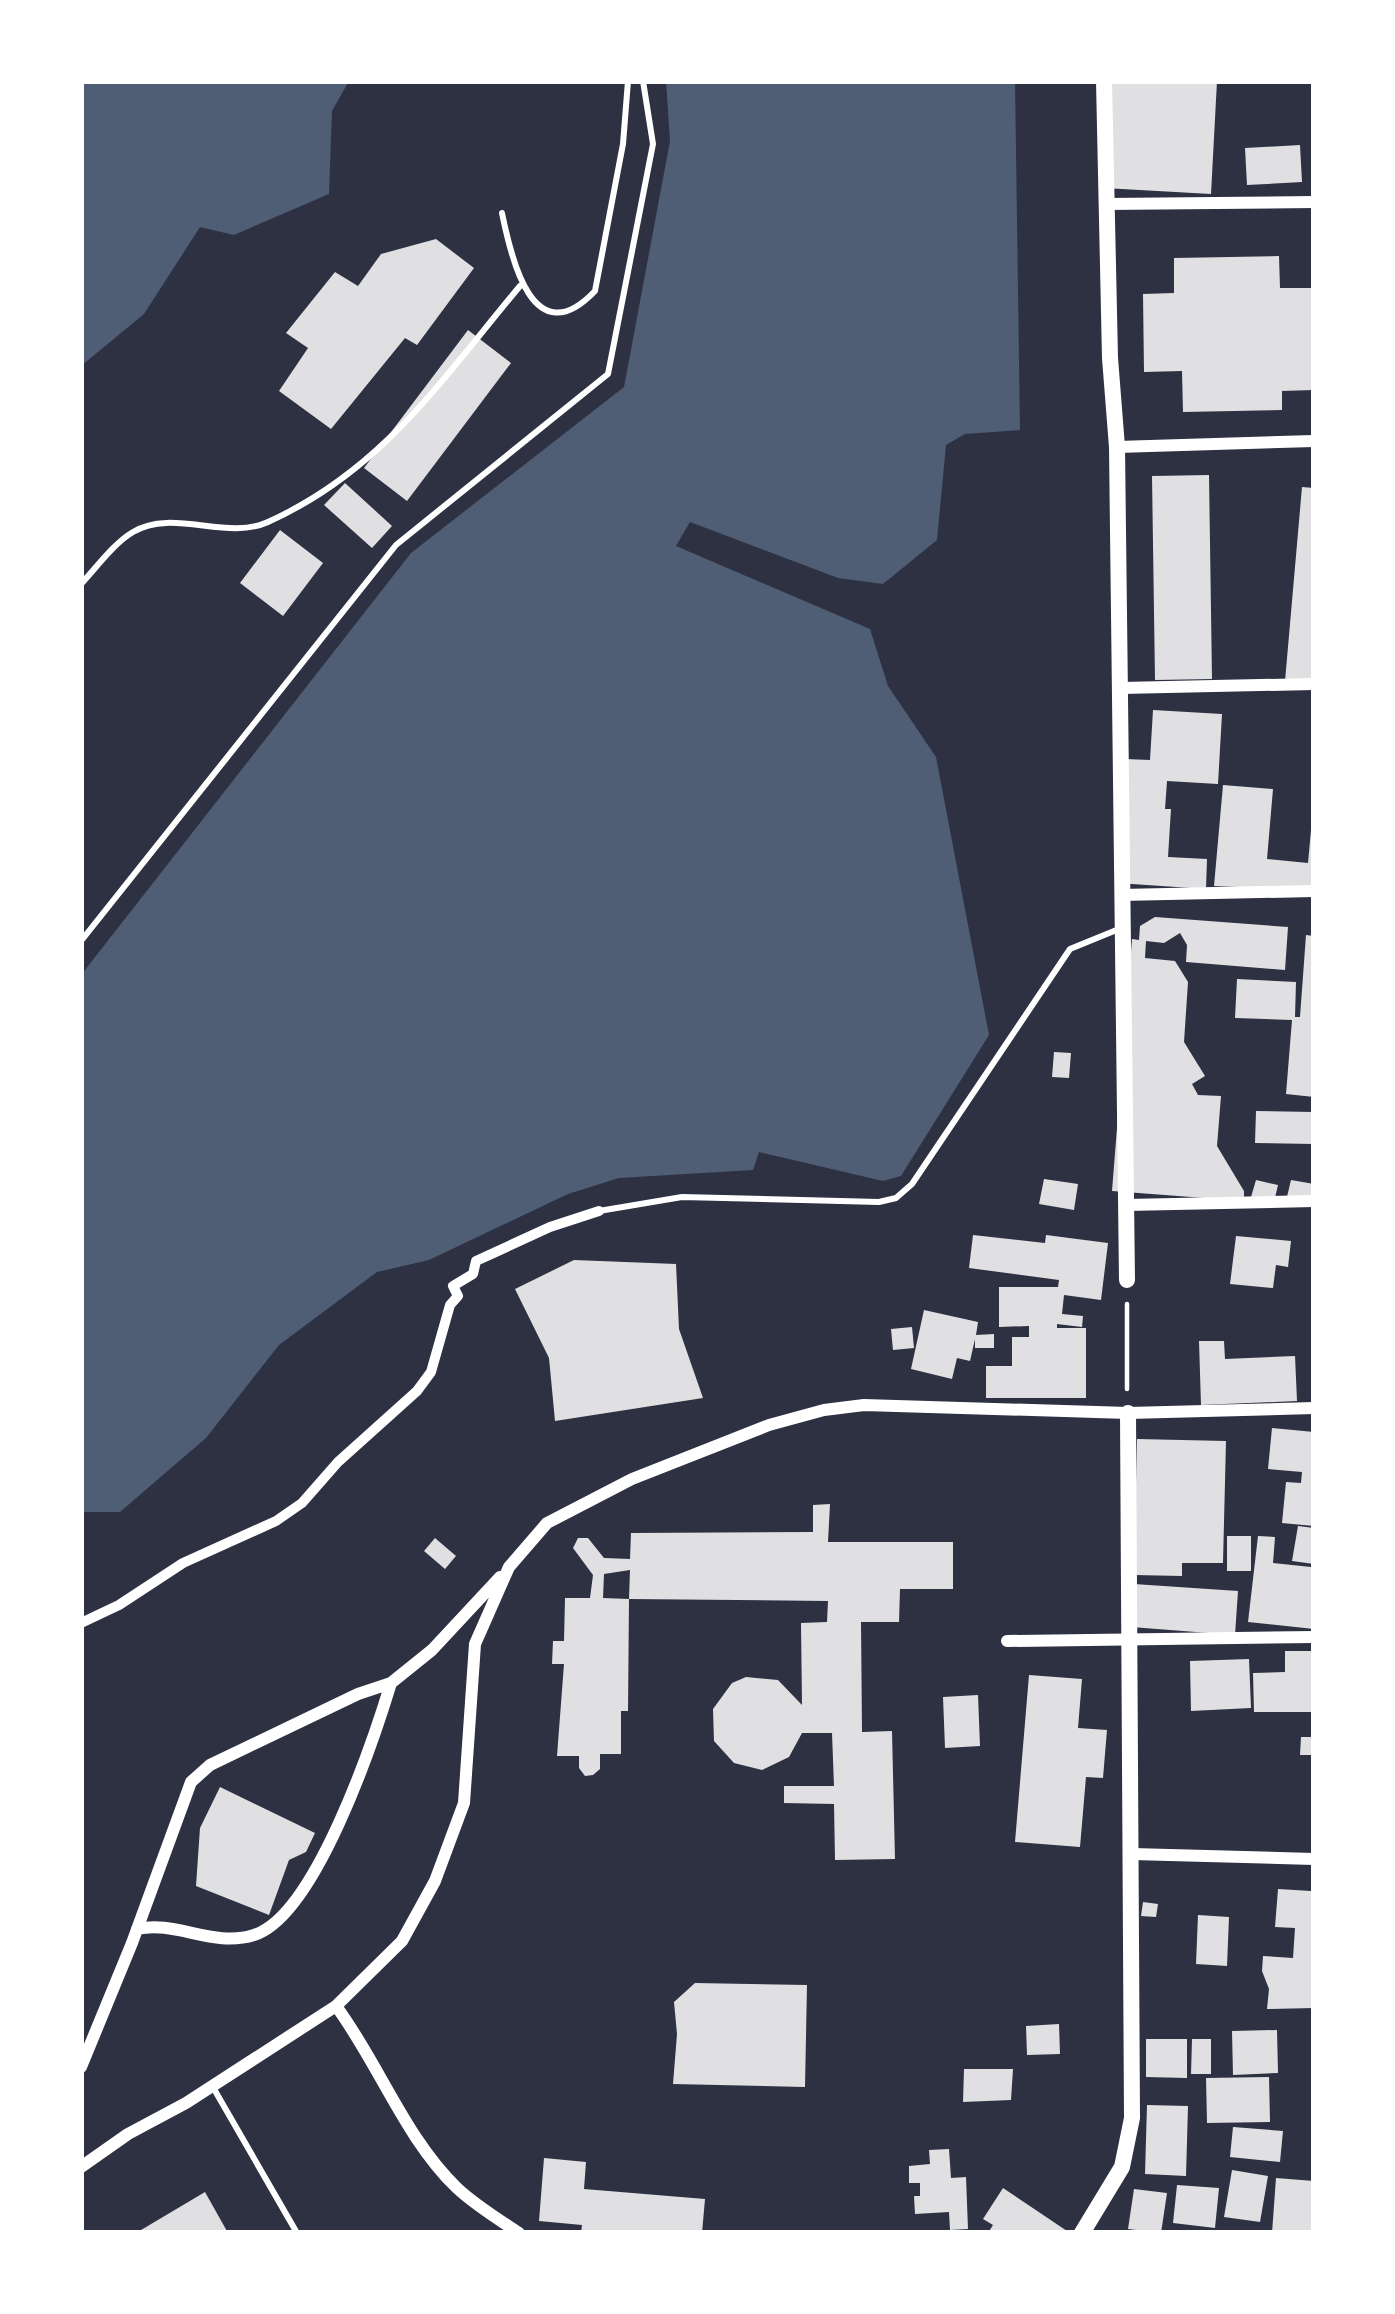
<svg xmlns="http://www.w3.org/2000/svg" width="1395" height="2314" viewBox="0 0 1395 2314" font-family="Rubik,sans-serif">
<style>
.water{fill:#4f5d75}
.building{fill:#e0e0e3}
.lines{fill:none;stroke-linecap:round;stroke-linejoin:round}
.path{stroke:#fff;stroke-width:4.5}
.service{stroke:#fff;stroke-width:6}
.pedestrian{stroke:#fff;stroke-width:10}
.minor{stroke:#fff;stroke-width:12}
.tertiary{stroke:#fff;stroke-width:16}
</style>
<rect width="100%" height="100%" fill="#2d3142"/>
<path class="water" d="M81,81H349L332,111L329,194L234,235L200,227L144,314L81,366Z
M666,81H1015L1020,430L965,434L946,445L937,540L883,584L838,578L690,522L676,546L870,629L888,686L936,757L989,1035L901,1176L883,1181L759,1152L753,1170L619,1178L568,1194L429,1260L377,1272L279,1345L206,1438L120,1512H81V975L411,553L624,387L670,141Z"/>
<path class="building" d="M1110,81H1217L1211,194L1104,188Z
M1300,145L1302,182L1247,185L1245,148Z
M436,239L474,268L417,345L405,338L331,429L279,391L308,348L286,333L335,272L358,286L381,254Z
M1279,256L1280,288H1314V390L1282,391V410L1183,412L1182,371L1144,372L1143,294L1174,293V258Z
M468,330L511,363L407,501L364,468Z
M1209,475L1212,679L1155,680L1152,476Z
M345,483L392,526L372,548L324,505Z
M1302,487L1314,488V684L1285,681Z
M280,530L323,563L283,616L240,583Z
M1153,710L1222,714L1218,784L1167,781L1165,809H1171L1168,857L1207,859L1206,889L1117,883L1125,759L1150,760Z
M1223,785L1273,789L1267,859L1308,863L1311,830H1314V890L1214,886Z
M1155,917L1288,927L1285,970L1186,962L1187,945L1180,933L1164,943L1146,941L1145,958L1175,961L1188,982L1184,1042L1205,1076L1192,1084L1198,1095L1221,1096L1217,1146L1244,1191V1201L1112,1191L1132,939L1139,940L1140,926Z
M1306,935L1314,936V1097L1286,1094L1292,1020L1235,1018L1237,979L1296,982L1295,1017H1300Z
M1054,1052L1071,1053L1069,1078L1052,1077Z
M1256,1111L1314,1112V1144L1255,1143Z
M1044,1179L1078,1184L1074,1210L1039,1204Z
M1256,1180L1278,1185L1274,1202L1251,1197Z
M1291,1180L1314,1184V1197L1286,1201Z
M973,1235L1045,1243L1046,1235L1108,1243L1101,1300L1064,1295L1062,1314L1083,1316L1082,1327L1057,1324V1328H1086V1398H986V1366H1012V1337H1029V1326L999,1327V1287H1058L1059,1280L969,1268Z
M1236,1236L1291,1241L1288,1267L1276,1265L1273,1288L1230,1284Z
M574,1260L676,1264L679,1329L703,1398L555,1421L549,1358L515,1289Z
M924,1310L978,1322L976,1335L994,1334V1348H975V1339L970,1361L957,1358L952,1379L911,1369Z
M912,1327L914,1348L893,1350L891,1329Z
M1199,1341H1224L1225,1359L1295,1356L1297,1401L1201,1405Z
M1272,1428L1314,1432V1526L1282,1523L1286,1482L1301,1483L1302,1472L1268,1469Z
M1137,1439L1226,1441L1223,1563H1182V1576L1134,1575Z
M830,1504L828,1542H953V1589H900L899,1622H861L862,1732L892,1731L895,1859L835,1860L834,1804L784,1803V1786H834L832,1733H802L789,1757L762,1770L734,1763L714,1741L713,1709L732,1683L746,1677L778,1680L802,1705L801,1623L827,1622L828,1601L629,1599L630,1570L604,1574L603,1598L629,1599L628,1711H621V1754H600V1769L593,1775L585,1776L579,1768V1756H557L564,1664H552L553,1641H564L565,1598H590L593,1575L573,1548L578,1538H588L604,1558L630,1559L631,1533L813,1532V1505Z
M1298,1526L1314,1528V1564L1292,1561Z
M1227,1536H1251V1571H1227Z
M1258,1536L1275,1537L1273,1563L1311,1567L1314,1629L1248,1622Z
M435,1538L456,1556L445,1569L424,1551Z
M1134,1584L1238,1591L1235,1635L1131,1627Z
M1285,1651H1314V1712H1254L1253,1673L1285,1672Z
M1249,1659L1251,1708L1191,1711L1190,1661Z
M1029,1675L1082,1679L1078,1728L1107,1730L1103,1778L1086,1777L1080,1847L1015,1842Z
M978,1695L980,1746L945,1748L943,1697Z
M1301,1737H1314V1755H1300Z
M220,1787L315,1833L306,1852L289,1860L269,1915L196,1886L200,1828Z
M1278,1889L1311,1891L1314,1898V2008L1267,2009L1269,1989L1262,1971L1263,1956L1293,1958L1295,1928L1275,1927Z
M1143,1902L1158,1904L1156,1917L1141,1916Z
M1198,1915L1229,1917L1227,1966L1196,1964Z
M695,1983L807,1985L805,2087L673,2084L677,2034L674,2002Z
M1059,2024L1060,2054L1027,2055L1026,2026Z
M1277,2030L1278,2073L1233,2075L1232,2031Z
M1146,2039H1187V2078L1146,2077Z
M1192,2039H1211V2074H1191Z
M964,2069H1013L1011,2100L963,2102Z
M1269,2077L1270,2122L1207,2123L1206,2078Z
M1147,2105L1188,2106L1186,2176L1145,2174Z
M1233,2127L1283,2131L1280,2162L1230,2157Z
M949,2149L951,2178L966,2177L968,2229L950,2230L949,2212L915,2214L914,2196H920V2183H909V2166L930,2164L929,2150Z
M544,2158L586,2162L584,2189L705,2199L702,2233H581L582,2225L539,2221Z
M1232,2170L1268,2176L1260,2222L1224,2217Z
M1276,2178L1314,2181V2233H1272Z
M1177,2185L1219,2188L1215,2228L1173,2223Z
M1003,2188L1070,2233H988L993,2225L983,2219Z
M1134,2189L1167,2193L1161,2233L1128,2229Z
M205,2192L228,2233H136Z"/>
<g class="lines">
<path class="path" d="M1127,1304V1389"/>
<path class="service" d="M502,213C511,258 533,356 595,291L623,144L628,81
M81,584C96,568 114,543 133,532C173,508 226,541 268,522C383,470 442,379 520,286
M81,941L396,545L608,374L653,144L643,81
M599,1211L682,1197L879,1202L896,1198L912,1184L1070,949L1119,929
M214,2089L297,2233"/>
<path class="pedestrian" d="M81,1623L119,1605L183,1563L276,1521L302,1503L338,1462L417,1391L431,1372L450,1305L458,1296L453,1286L473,1274L476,1261L550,1227L599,1211"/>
<path class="minor" d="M1105,204L1314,202
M1117,447L1314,441
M1121,688L1314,684
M1121,895L1314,891
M1126,1205L1314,1201
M1007,1641L1314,1637
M1132,1854L1314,1859
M137,1929C176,1920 213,1948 254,1935C315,1916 373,1742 391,1683
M336,2006C379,2064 405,2138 457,2188C475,2205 498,2219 519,2233
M81,2067L132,1943L191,1782L210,1765L358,1694L391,1683L432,1650L500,1577
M81,2167L128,2134L186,2103L336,2006L402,1941L435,1881L464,1803L475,1644L509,1567L547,1523L632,1479L769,1425L824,1410L864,1405L1128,1413L1314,1408"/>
<path class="tertiary" d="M1104,81L1110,358L1117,447L1127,1280
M1082,2233L1122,2167L1132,2118L1128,1413"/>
</g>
<rect width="1395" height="2314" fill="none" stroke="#ffffff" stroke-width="168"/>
</svg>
